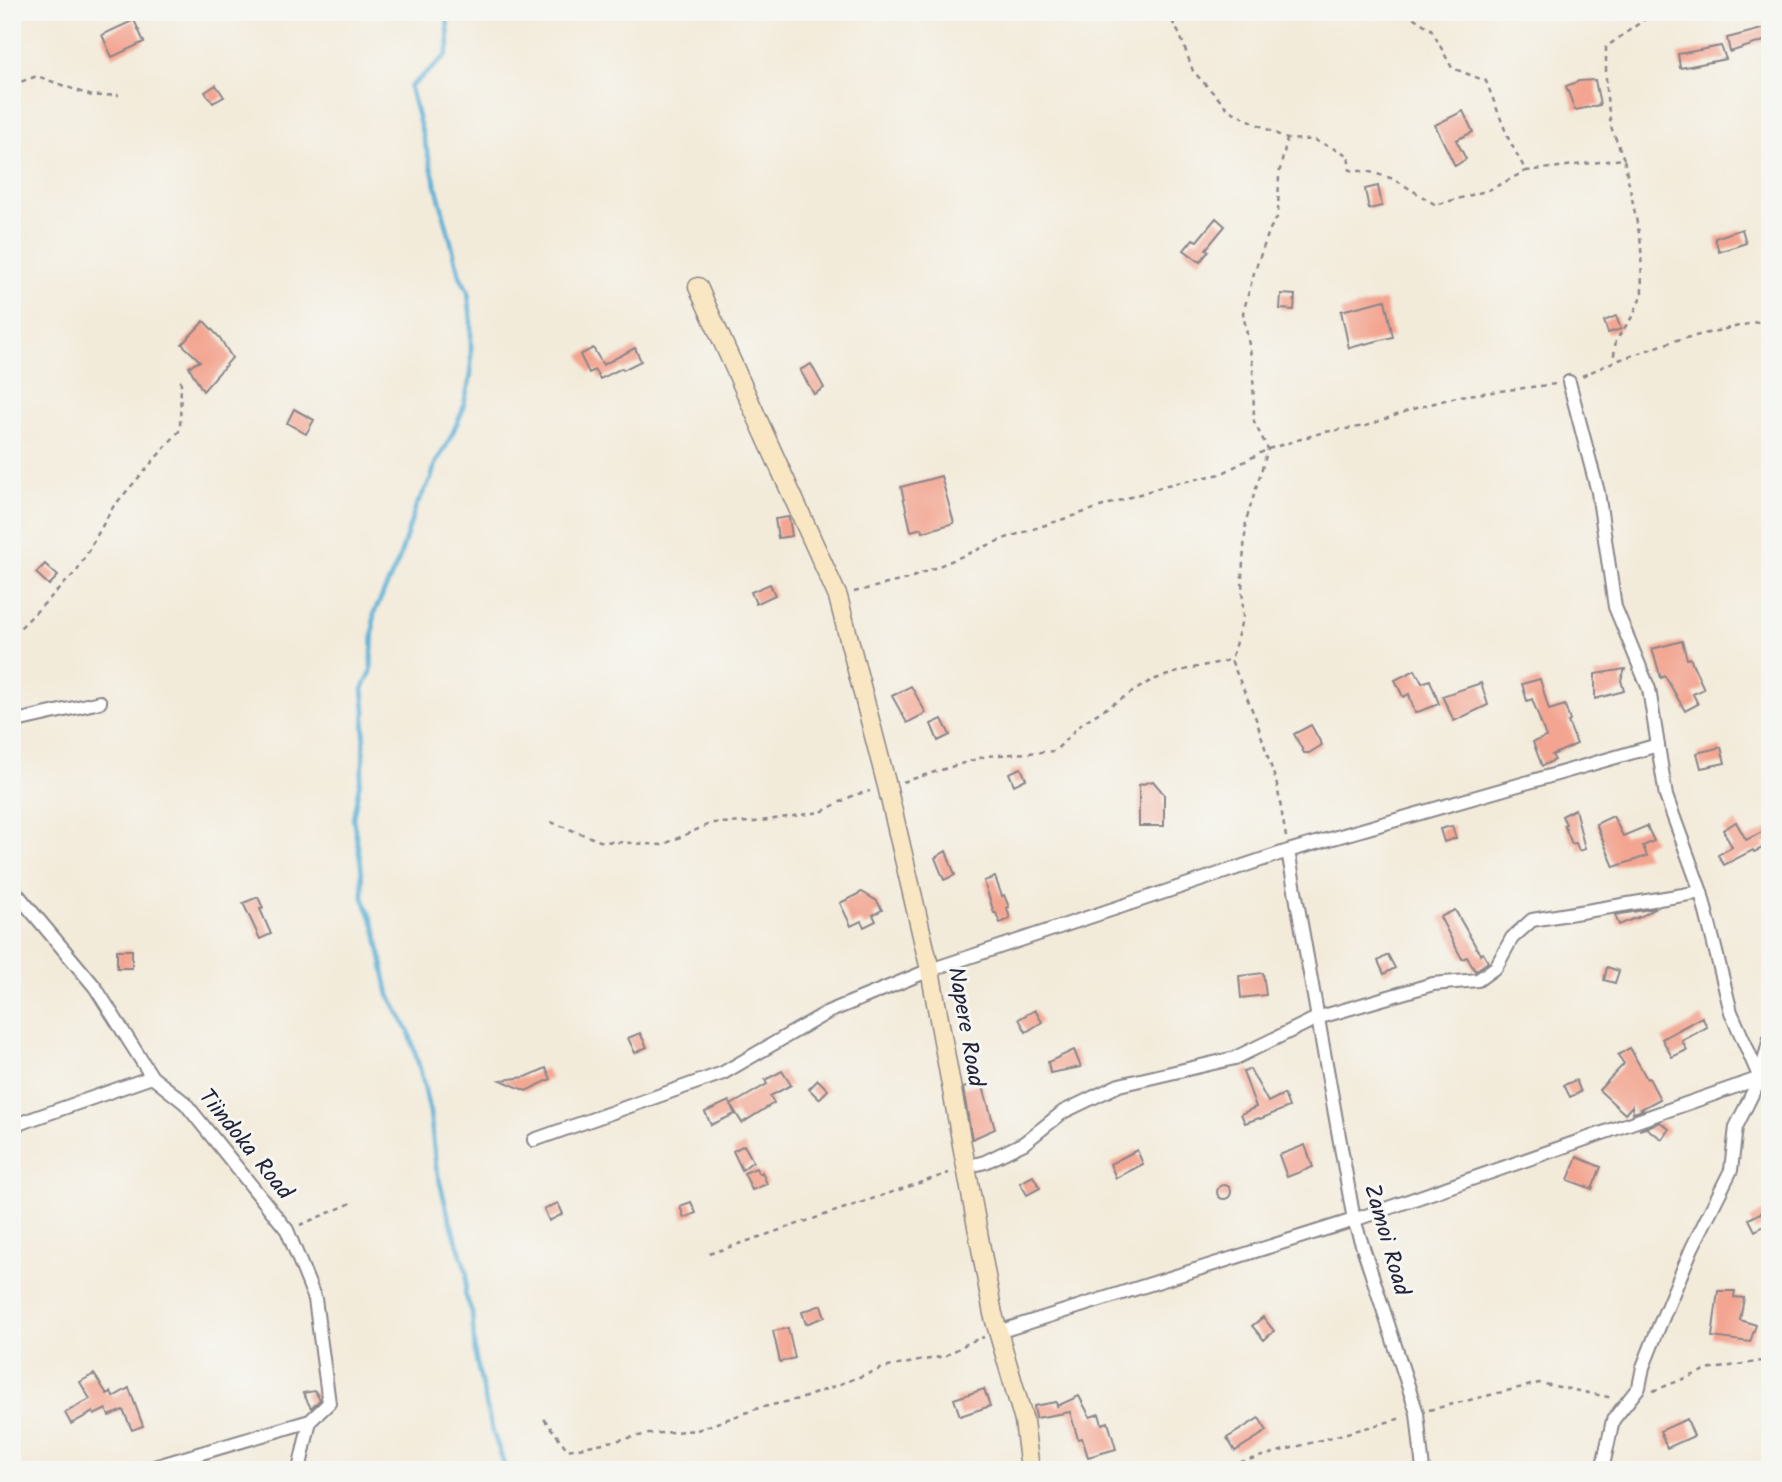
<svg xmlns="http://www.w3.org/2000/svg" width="1782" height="1482" viewBox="0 0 1782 1482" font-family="Kalam,sans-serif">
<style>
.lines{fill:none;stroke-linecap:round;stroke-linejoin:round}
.stream{stroke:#59b0d5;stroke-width:4.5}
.building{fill:#f3a591}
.street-casing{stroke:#8a868a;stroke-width:16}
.secondary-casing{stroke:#8a868a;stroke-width:21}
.path{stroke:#8a868a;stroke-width:2.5;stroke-dasharray:5 5;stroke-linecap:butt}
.street{stroke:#fff;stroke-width:12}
.secondary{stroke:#f9e7c3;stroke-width:18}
.labels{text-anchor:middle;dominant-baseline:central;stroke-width:6;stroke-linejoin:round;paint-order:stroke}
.street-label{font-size:23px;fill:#22223b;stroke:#f6f6f2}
</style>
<rect width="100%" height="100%" fill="#f6f6f2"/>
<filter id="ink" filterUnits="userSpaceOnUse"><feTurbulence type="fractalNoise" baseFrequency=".0143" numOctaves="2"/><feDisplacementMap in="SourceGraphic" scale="14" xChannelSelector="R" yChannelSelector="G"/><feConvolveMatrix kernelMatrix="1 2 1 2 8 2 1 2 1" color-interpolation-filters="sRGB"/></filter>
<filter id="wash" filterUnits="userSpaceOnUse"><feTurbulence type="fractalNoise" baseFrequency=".00686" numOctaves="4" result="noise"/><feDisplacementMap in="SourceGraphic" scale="28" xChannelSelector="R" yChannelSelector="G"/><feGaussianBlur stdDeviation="1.57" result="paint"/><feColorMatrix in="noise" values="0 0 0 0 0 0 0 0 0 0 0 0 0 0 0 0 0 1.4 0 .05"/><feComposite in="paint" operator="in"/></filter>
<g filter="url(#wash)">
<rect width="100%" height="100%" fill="#f3ebda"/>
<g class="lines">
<path class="stream" d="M447,12L449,46L446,56L410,87L460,276L468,291L471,321V375L462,412L449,441L435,464L431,479L416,506L398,562L374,613L371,672L363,689L365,710L363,765L353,818L361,864L363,898L375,927L389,995L409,1032L421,1073L430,1113L436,1167L448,1214L467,1273L465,1294L472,1312L475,1355L491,1426L506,1470"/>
</g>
<g id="blocks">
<path class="building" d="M134,20L144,42L112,57L102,35Z
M1770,27V39L1730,52L1727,38Z
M1721,46L1726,59L1680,68L1678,54Z
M1595,80L1600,105L1575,110L1566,86L1579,81Z
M216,85L224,97L213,103L205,92Z
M1463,111L1473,132L1456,140L1466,159L1455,166L1435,125Z
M1378,186L1382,206L1369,209L1365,189Z
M1216,218L1225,226L1206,249L1209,251L1200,262L1184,250L1193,239L1197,241Z
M1742,229L1746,243L1719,252L1715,238Z
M1281,294L1295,295L1294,310L1280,309Z
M1385,300L1393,337L1349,348L1341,311Z
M1616,316L1621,329L1608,333L1604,321Z
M204,321L220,338L232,358L203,391L189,367L200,361L182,344Z
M593,348L603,365L635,348L641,361L623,370L622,368L600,379L595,370L589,373L580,355Z
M811,364L824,388L814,394L800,370Z
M294,409L314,420L306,434L287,423Z
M941,476L954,523L923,532L922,528L911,531L901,487Z
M789,517L792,536L778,538L775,519Z
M45,564L58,576L49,585L36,573Z
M770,584L775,595L756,604L751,592Z
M1682,641L1687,659L1690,658L1704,689L1693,694L1698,704L1685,711L1665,676L1661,678L1652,649Z
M1625,669L1621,680L1624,691L1595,699V674Z
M1415,670L1422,683L1430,680L1439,704L1415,713L1409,694L1403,697L1395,680Z
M1540,679L1549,710L1565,705L1570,721L1568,722L1577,744L1552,755L1555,760L1542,766L1533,742L1546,737L1532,699L1527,701L1522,684Z
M1481,683L1488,705L1454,721L1442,696Z
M911,686L926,713L907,723L892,696Z
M942,719L950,735L938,741L931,724Z
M1311,725L1322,745L1309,753H1304L1294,734Z
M1721,747L1725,763L1701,768L1697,753Z
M1021,768L1026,779L1014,785L1009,773Z
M1153,781L1164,794V826H1139V785Z
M1575,809L1585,849L1579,851L1576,843L1572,844L1564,825L1566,824L1562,816Z
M1613,816L1623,836L1647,826L1654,841L1643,846L1647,856L1614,867L1596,824Z
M1736,822L1746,840L1770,828V841L1764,844L1765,847L1754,852L1753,850L1724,865L1718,855L1732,847L1723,830Z
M1452,826L1456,838L1444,842L1440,829Z
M946,851L955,875L944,880L935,858Z
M995,877L1002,896L1004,895L1009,907L1007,908L1010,919L1000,923L996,913H994L984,881Z
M862,892L877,901L882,910L873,915L876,921L864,927L861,921L851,926L840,903Z
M258,897L263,908L260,909L271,934L260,939L243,903Z
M1656,908L1638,918V917L1619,925L1615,915Z
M1455,910L1480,954L1483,953L1488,962L1475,971L1467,957L1462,959L1440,917Z
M117,950H132V968H117Z
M1388,955L1395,968L1384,974L1378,961Z
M1607,967L1619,971L1615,983L1604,980Z
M1263,973L1266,995L1241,998L1239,976Z
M1035,1010L1042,1022L1026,1032L1019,1019Z
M1702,1017L1707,1027L1682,1041L1687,1050L1672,1057L1662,1039Z
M640,1033L647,1047L635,1053L628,1038Z
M1630,1048L1647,1079L1649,1078L1660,1099L1641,1109L1643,1110L1633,1113L1632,1106L1625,1114L1599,1090L1624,1064L1618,1055Z
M1074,1050L1081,1067L1050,1073L1048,1062Z
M546,1068L551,1079L526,1091L501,1080L526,1077Z
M1250,1069L1268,1102L1284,1094L1289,1107L1260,1119L1259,1118L1245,1123L1241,1114L1256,1107L1243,1072Z
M782,1071L791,1085L770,1096L774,1103L742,1123L731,1105L767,1084L765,1080Z
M818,1080L828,1090L819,1099L809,1089Z
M1576,1080L1581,1092L1570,1097L1564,1085Z
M982,1083L995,1129L972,1139L963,1088Z
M729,1101L735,1114L711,1125L705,1112Z
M1660,1122L1669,1129L1662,1139L1646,1128L1639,1130Z
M744,1145L753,1161L742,1170L733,1151Z
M1305,1145L1313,1167L1287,1177L1279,1155Z
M1137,1150L1143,1164L1116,1178L1110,1164Z
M1577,1157L1601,1167L1592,1189L1568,1180Z
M756,1168L759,1174L762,1172L767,1184L752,1190L744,1173Z
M1033,1176L1040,1188L1027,1195L1020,1183Z
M1217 1192a7 7 0 1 1 14 0a7 7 0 1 1-14 0Z
M691,1202L696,1213L684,1218L680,1206Z
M558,1203L563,1214L549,1221L544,1209Z
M1770,1208V1223L1755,1231L1749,1219Z
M1718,1291H1735L1734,1297L1744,1298L1740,1320L1756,1325L1750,1342L1712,1337Z
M821,1305L825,1317L806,1324L802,1312Z
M1263,1317L1274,1331L1264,1340L1252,1326Z
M788,1328L795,1358L780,1362L773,1331Z
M94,1374L107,1394L111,1392L113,1397L129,1388L143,1426L132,1430L123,1410L109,1416L106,1409L94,1415L93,1412L71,1424L65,1413L90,1399L80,1382Z
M984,1389L990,1406L960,1416L954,1399Z
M315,1391L320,1400L311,1408L303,1393Z
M1079,1396L1090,1417L1099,1414L1102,1424L1108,1422L1116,1449L1088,1457L1082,1438L1078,1439L1070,1412L1036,1418L1034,1406L1056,1402L1057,1406Z
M1259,1418L1267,1431L1235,1451L1227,1438Z
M1687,1419L1694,1436L1667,1448L1660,1431Z"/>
</g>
</g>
<g filter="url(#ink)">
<use href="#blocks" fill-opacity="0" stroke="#8a868a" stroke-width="2"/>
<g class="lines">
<defs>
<path id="street" d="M1569,382L1598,492L1615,607L1649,689L1666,796L1701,892L1731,1012L1760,1078
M12,722L100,702
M1288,851L1658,745
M12,888L95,987L152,1077L185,1103L287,1230L315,1299L329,1403L310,1421L299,1470
M1770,1038L1760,1078L1770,1093
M12,1126L152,1077
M534,1140L723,1073L828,1012L930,970L1288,851L1354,1220L1417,1413L1423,1470
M966,1167L985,1162L1024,1143L1063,1112L1119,1085L1235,1058L1317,1018L1433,984L1478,980L1496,967L1512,938L1532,920L1701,892
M998,1332L1354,1220L1760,1078
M149,1470L154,1467L310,1421
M1602,1470L1613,1420L1639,1387L1643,1367L1658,1329L1692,1248L1731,1170L1736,1127L1760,1078"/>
<path id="secondary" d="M698,287L838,597L887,786L930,970L993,1314L1024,1421L1030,1470"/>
</defs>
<use href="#street" class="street-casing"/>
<use href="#secondary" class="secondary-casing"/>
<path class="path" d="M1167,12L1180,35L1193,71L1229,110L1287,139L1314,140L1348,155L1350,170L1370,172L1394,179L1436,205L1489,190L1526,171
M1405,12L1431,29L1452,68L1486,81L1509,140L1526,171L1624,159L1641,243L1642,295L1632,317L1616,340L1613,362
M12,85L37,76L92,96L119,95
M1624,159L1611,127L1606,90V47L1655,12
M1582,376L1613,362L1677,340L1770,319
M854,592L908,579L1003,539L1167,485L1221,474L1268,449L1324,432L1366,426L1413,409L1460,396L1556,384
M12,632L18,630L77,571L113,507L180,430L181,380
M903,782L986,756L1055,751L1082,723L1152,680L1188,669L1230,660
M551,822L600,841L662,845L712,823L755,822L821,812L854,795L870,791
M1286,837L1277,785L1256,719L1231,660L1243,616L1242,576L1246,521L1268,449L1254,422L1253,366L1243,313L1254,273L1270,229L1278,216L1279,174L1287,139
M300,1225L354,1202
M709,1254L949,1173
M12,1342L17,1359L12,1362
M1653,1391L1706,1370L1762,1361L1770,1347
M1429,1410L1539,1383L1613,1398
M544,1419L568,1450L649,1434L697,1430L759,1408L803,1398L883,1368L945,1356L970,1342L984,1337
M1211,1470L1402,1418"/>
<use href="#street" class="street"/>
<use href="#secondary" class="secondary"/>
</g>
</g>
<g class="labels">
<g class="street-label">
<text transform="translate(965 1027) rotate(80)">Napere Road</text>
<text transform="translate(245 1145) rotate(51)">Tiindoka Road</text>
<text transform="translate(1386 1240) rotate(74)">Zamoi Road</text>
</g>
</g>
<rect width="1782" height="1482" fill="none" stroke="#f6f6f2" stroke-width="42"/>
</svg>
